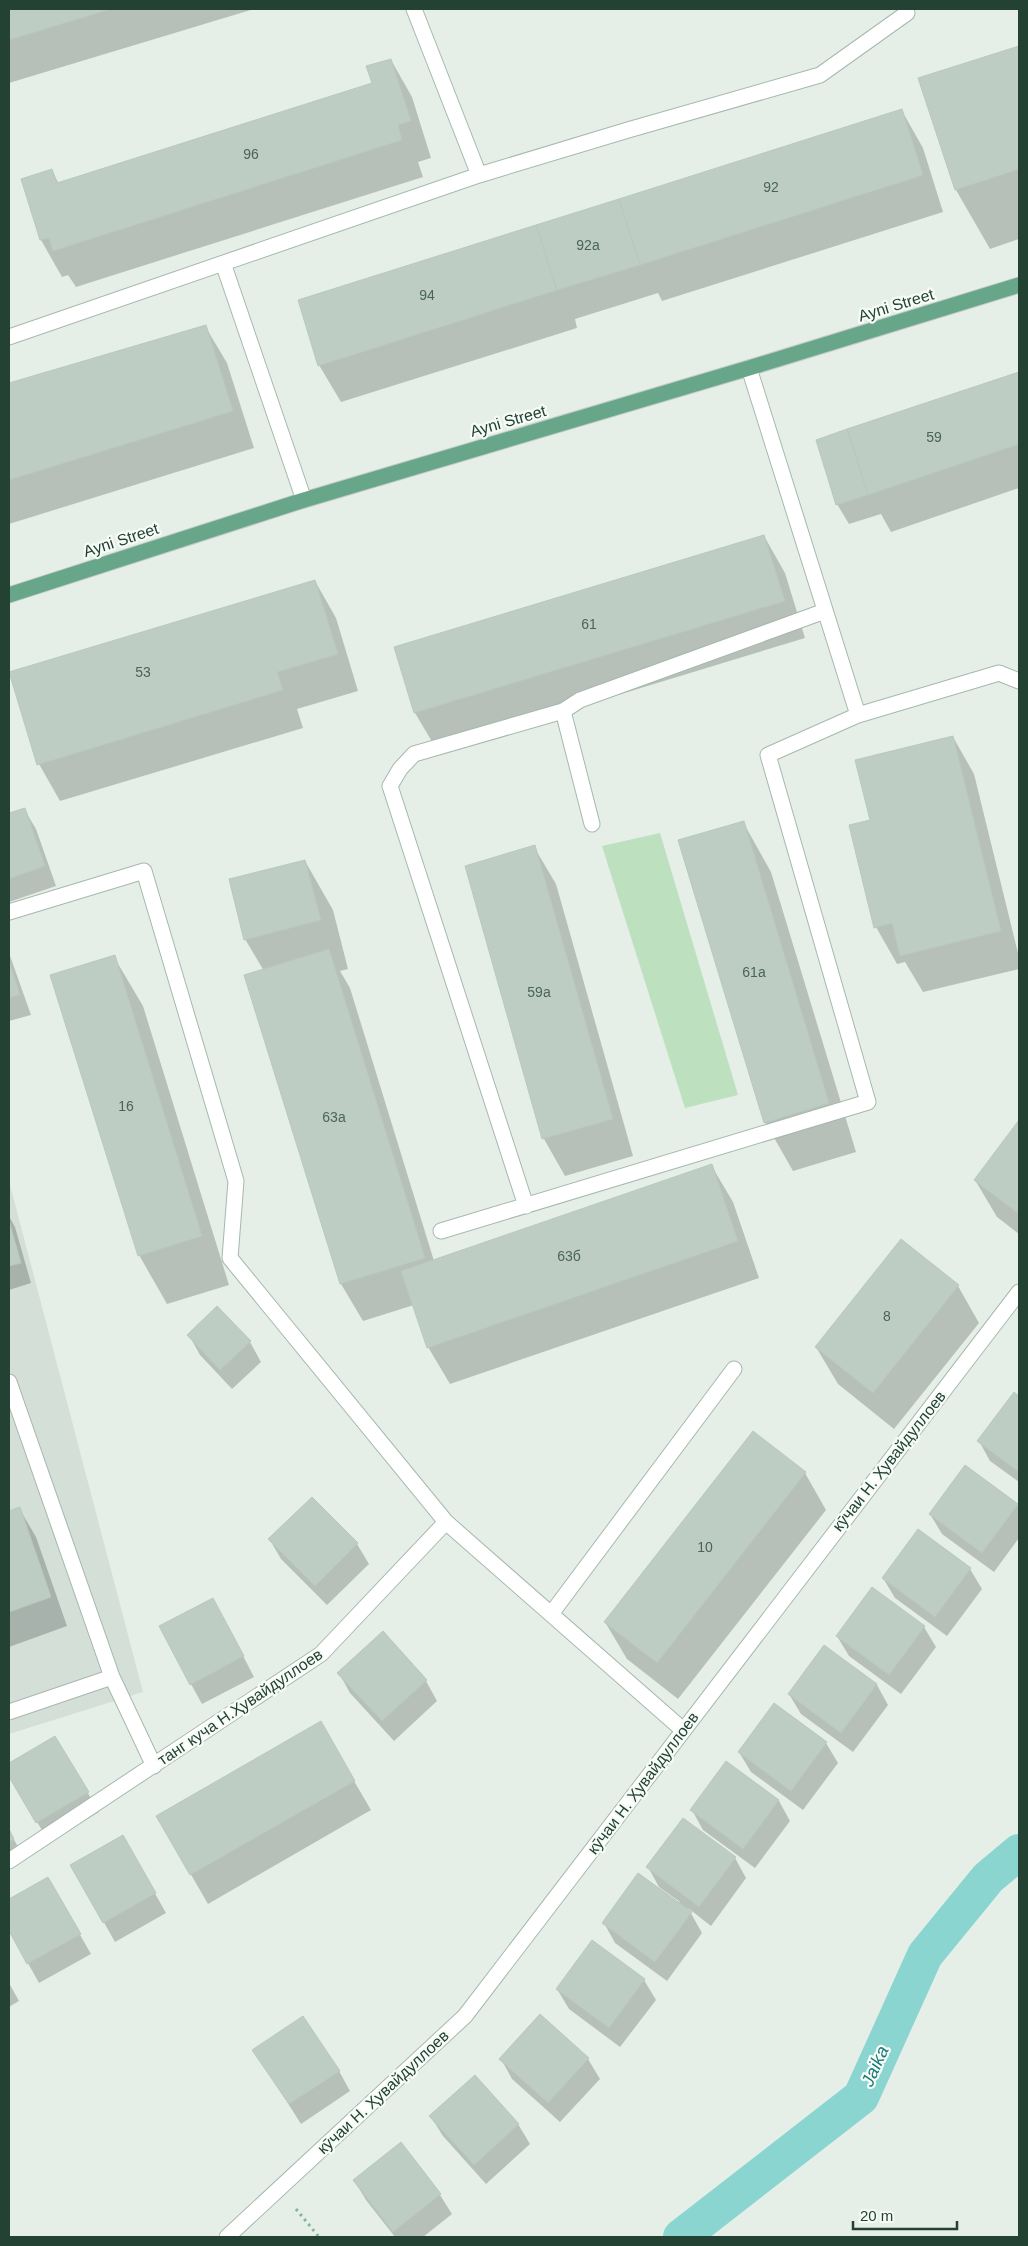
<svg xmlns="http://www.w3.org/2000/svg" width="1028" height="2246" viewBox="0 0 1028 2246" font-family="Arial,sans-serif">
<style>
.built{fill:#d3dfd7}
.green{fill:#bde0bf}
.shadow{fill:#0003}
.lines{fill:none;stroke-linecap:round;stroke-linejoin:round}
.canal{stroke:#8bd5d1;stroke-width:36}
.building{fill:#bdcdc3;stroke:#b7c9bd}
.minor-casing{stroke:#a7b8ae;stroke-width:17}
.major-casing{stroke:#c1cac6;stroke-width:17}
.path{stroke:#84b49a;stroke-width:3;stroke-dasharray:2.5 4;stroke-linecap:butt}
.minor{stroke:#fff;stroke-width:15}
.major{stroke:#68a689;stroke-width:15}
.labels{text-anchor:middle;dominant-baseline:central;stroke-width:4.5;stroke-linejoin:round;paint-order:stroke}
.number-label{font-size:14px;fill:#4a6557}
.street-label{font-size:16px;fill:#234233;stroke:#f6fbf7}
.water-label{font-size:18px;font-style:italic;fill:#197b77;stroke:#f6fbf7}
</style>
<rect width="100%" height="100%" fill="#e5efe8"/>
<path class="built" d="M9,1181L143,1692L9,1734Z"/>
<path class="green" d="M660,833L738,1095L685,1108L602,846Z"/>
<path class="shadow" d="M9,9H254L9,83Z
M1019,47V239L990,249L956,190L920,79Z
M391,60L412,97L431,158L418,162L423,177L76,287L68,275L62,277L41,240L52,171L59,184L373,84Z
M902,111L923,148L943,212L662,301L658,293L575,319L577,328L341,402L319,365Z
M205,326L227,363L254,448L9,524V385Z
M1019,373V488L891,532L881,514L849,524L837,504L847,431Z
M764,536L785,573L805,638L437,750L415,713L396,648Z
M315,581L336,618L358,691L297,709L303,728L60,801L39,764Z
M953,737L974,774L1019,957V969L923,992L905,962L897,964L876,927L872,820Z
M24,809L36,829L56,886L9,902V815Z
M743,822L771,872L856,1152L793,1171L765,1122Z
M534,847L556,884L633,1156L565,1176L544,1139L467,867Z
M305,861L333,910L348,969L340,971L350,988L434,1261L711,1165L733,1202L759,1278L450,1384L428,1347L414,1305L363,1321L341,1284L246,976L264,971L245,939Z
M9,953L31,1015L9,1021Z
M114,957L143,1006L229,1285L167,1304L139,1255Z
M1019,1122V1234L997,1217L975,1180Z
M9,1216L15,1227L31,1283L9,1290Z
M958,1286L979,1323L894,1429L838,1384L816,1347Z
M189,1335L250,1342L261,1362L232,1389L200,1355Z
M1014,1394L1019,1398V1482L990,1461L979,1441Z
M805,1473L826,1510L678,1699L627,1659L605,1622Z
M312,1498L357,1544L369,1564L327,1605L281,1559L270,1540Z
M1017,1505L1019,1508V1538L994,1572L942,1534L930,1514Z
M19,1508L36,1537L67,1626L9,1647V1512Z
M918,1531L970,1569L982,1589L947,1636L895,1598L883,1578Z
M872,1589L924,1627L936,1647L901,1694L849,1656L837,1636Z
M224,1619L254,1677L202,1704L191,1684Z
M825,1647L877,1685L888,1705L853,1752L801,1714L789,1694Z
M339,1673L426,1681L437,1701L394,1741L350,1693Z
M774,1705L826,1743L838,1763L803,1810L751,1772L739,1752Z
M320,1723L371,1810L208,1904L157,1816Z
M55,1737L99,1812L49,1842L9,1775V1764Z
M727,1763L779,1801L790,1821L755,1868L703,1830L692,1810Z
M9,1831L25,1859L9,1868Z
M123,1837L166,1913L115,1942L72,1866Z
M735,1858L746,1878L711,1926L688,1908L702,1933L667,1981L615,1943L604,1923L680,1902L659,1887L648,1867Z
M48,1879L91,1954L39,1983L9,1929V1900Z
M644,1980L656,2000L620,2047L569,2009L557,1989Z
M9,1983L19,2001L9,2007Z
M254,2050L339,2071L350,2091L301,2124Z
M501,2059H588L600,2079L560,2122L512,2079Z
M431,2117L518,2124L530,2144L486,2184L443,2136Z
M401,2144L440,2195L452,2214L423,2237H395L366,2200L354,2180Z"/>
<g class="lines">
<path class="canal" d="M681,2237L861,2097L925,1955L988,1878L1019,1852"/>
</g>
<path class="building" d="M9,9H111L9,40Z
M1019,46V169L955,190L918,78Z
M391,59L411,121L398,125L402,140L53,251L49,238L40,240L21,179L52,169L57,183L372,83L366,66Z
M902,109L923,175L640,265L619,199Z
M619,199L640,265L557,290L536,225Z
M536,225L557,290L318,366L298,300Z
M206,325L233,411L9,480V383Z
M1019,372V444L868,495L847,429Z
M847,429L868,495L836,505L816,440Z
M764,535L785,601L414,713L394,647Z
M315,580L338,654L277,672L283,690L37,765L9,672Z
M953,736L1001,931L900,956L892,923L874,928L849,825L870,820L855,760Z
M25,808L45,866L9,879V813Z
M744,821L829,1103L764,1123L678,840Z
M535,845L613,1119L542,1139L465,866Z
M305,860L321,920L244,940L229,879Z
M329,949L425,1258L340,1284L244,975Z
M115,955L202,1236L138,1256L50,975Z
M9,961L20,995L9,998Z
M1019,1120V1214L974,1180Z
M712,1164L738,1241L427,1348L401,1271Z
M9,1221L21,1263L9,1266Z
M901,1239L959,1285L873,1393L815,1347Z
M217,1306L251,1341L220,1370L187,1335Z
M1014,1392L1019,1396V1472L977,1441Z
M753,1431L806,1472L657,1663L604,1622Z
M965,1465L1018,1504L982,1553L929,1514Z
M312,1497L358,1543L315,1586L268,1539Z
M20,1507L51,1597L9,1612V1511Z
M918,1529L971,1568L935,1617L882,1578Z
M872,1587L925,1626L889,1675L836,1636Z
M213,1598L244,1656L190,1685L159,1626Z
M383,1631L427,1680L382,1721L337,1673Z
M824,1645L877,1684L841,1733L788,1694Z
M774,1703L827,1742L791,1791L738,1752Z
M321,1721L355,1781L190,1875L156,1816Z
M55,1736L89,1792L36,1823L9,1777V1763Z
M726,1761L779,1800L743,1849L690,1810Z
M683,1818L736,1857L699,1907L646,1867Z
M9,1829L14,1839L9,1842Z
M123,1835L156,1893L103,1923L70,1865Z
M638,1873L692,1912L655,1962L602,1923Z
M48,1877L81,1934L27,1964L9,1931V1899Z
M592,1940L645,1979L609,2028L556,1989Z
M540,2014L589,2058L548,2103L499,2059Z
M303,2016L340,2071L289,2104L252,2050Z
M475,2075L519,2124L474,2165L429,2116Z
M401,2142L441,2194L393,2232L353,2180Z"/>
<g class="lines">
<defs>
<path id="minor" d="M479,175L628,130L820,75L907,13
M223,263L304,500
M9,337L479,175L414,9
M749,368L858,715L999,673L1019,681
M592,824L563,711L580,700L825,611
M9,912L144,871L236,1181L230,1258L446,1522L683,1730
M526,1206L390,786L400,769L414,754L563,711
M441,1231L868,1102L768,755L858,715
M9,1382L112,1677L154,1766
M551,1614L734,1369
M9,1712L112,1677
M9,1861L321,1654L446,1522
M227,2237L465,2016L1019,1292"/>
<path id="major" d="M9,595L304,500L749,368L1019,285"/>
</defs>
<use href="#minor" class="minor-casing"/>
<use href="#major" class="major-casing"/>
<path class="path" d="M296,2209L319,2237"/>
<use href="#minor" class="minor"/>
<use href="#major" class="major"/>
</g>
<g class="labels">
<g class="number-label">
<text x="251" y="154">96</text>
<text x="771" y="187">92</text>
<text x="588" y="245">92а</text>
<text x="427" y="295">94</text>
<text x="934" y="437">59</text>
<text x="589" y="624">61</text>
<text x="143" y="672">53</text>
<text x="754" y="972">61а</text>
<text x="539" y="992">59а</text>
<text x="126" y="1106">16</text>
<text x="334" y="1117">63а</text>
<text x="569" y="1256">63б</text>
<text x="887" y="1316">8</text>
<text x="705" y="1547">10</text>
</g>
<g class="street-label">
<text transform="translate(896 305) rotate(-17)">Ayni Street</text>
<text transform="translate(508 421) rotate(-16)">Ayni Street</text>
<text transform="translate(121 540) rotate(-18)">Ayni Street</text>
<text transform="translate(889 1461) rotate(-52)">кӯчаи Н. Ҳувайдуллоев</text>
<text transform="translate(240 1707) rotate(-34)">танг куча Н.Ҳувайдуллоев</text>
<text transform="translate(643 1783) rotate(-53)">кӯчаи Н. Ҳувайдуллоев</text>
<text transform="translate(383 2092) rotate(-43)">кӯчаи Н. Ҳувайдуллоев</text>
</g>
<g class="water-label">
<text transform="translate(875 2066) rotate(-66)">Jaika</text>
</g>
</g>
<rect width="1028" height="2246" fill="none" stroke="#234233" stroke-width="20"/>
<path d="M853 2221v8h104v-8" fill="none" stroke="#234233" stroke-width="2.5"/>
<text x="860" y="2221" font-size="15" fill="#234233" stroke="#f6fbf7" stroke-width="4" paint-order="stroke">20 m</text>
</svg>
